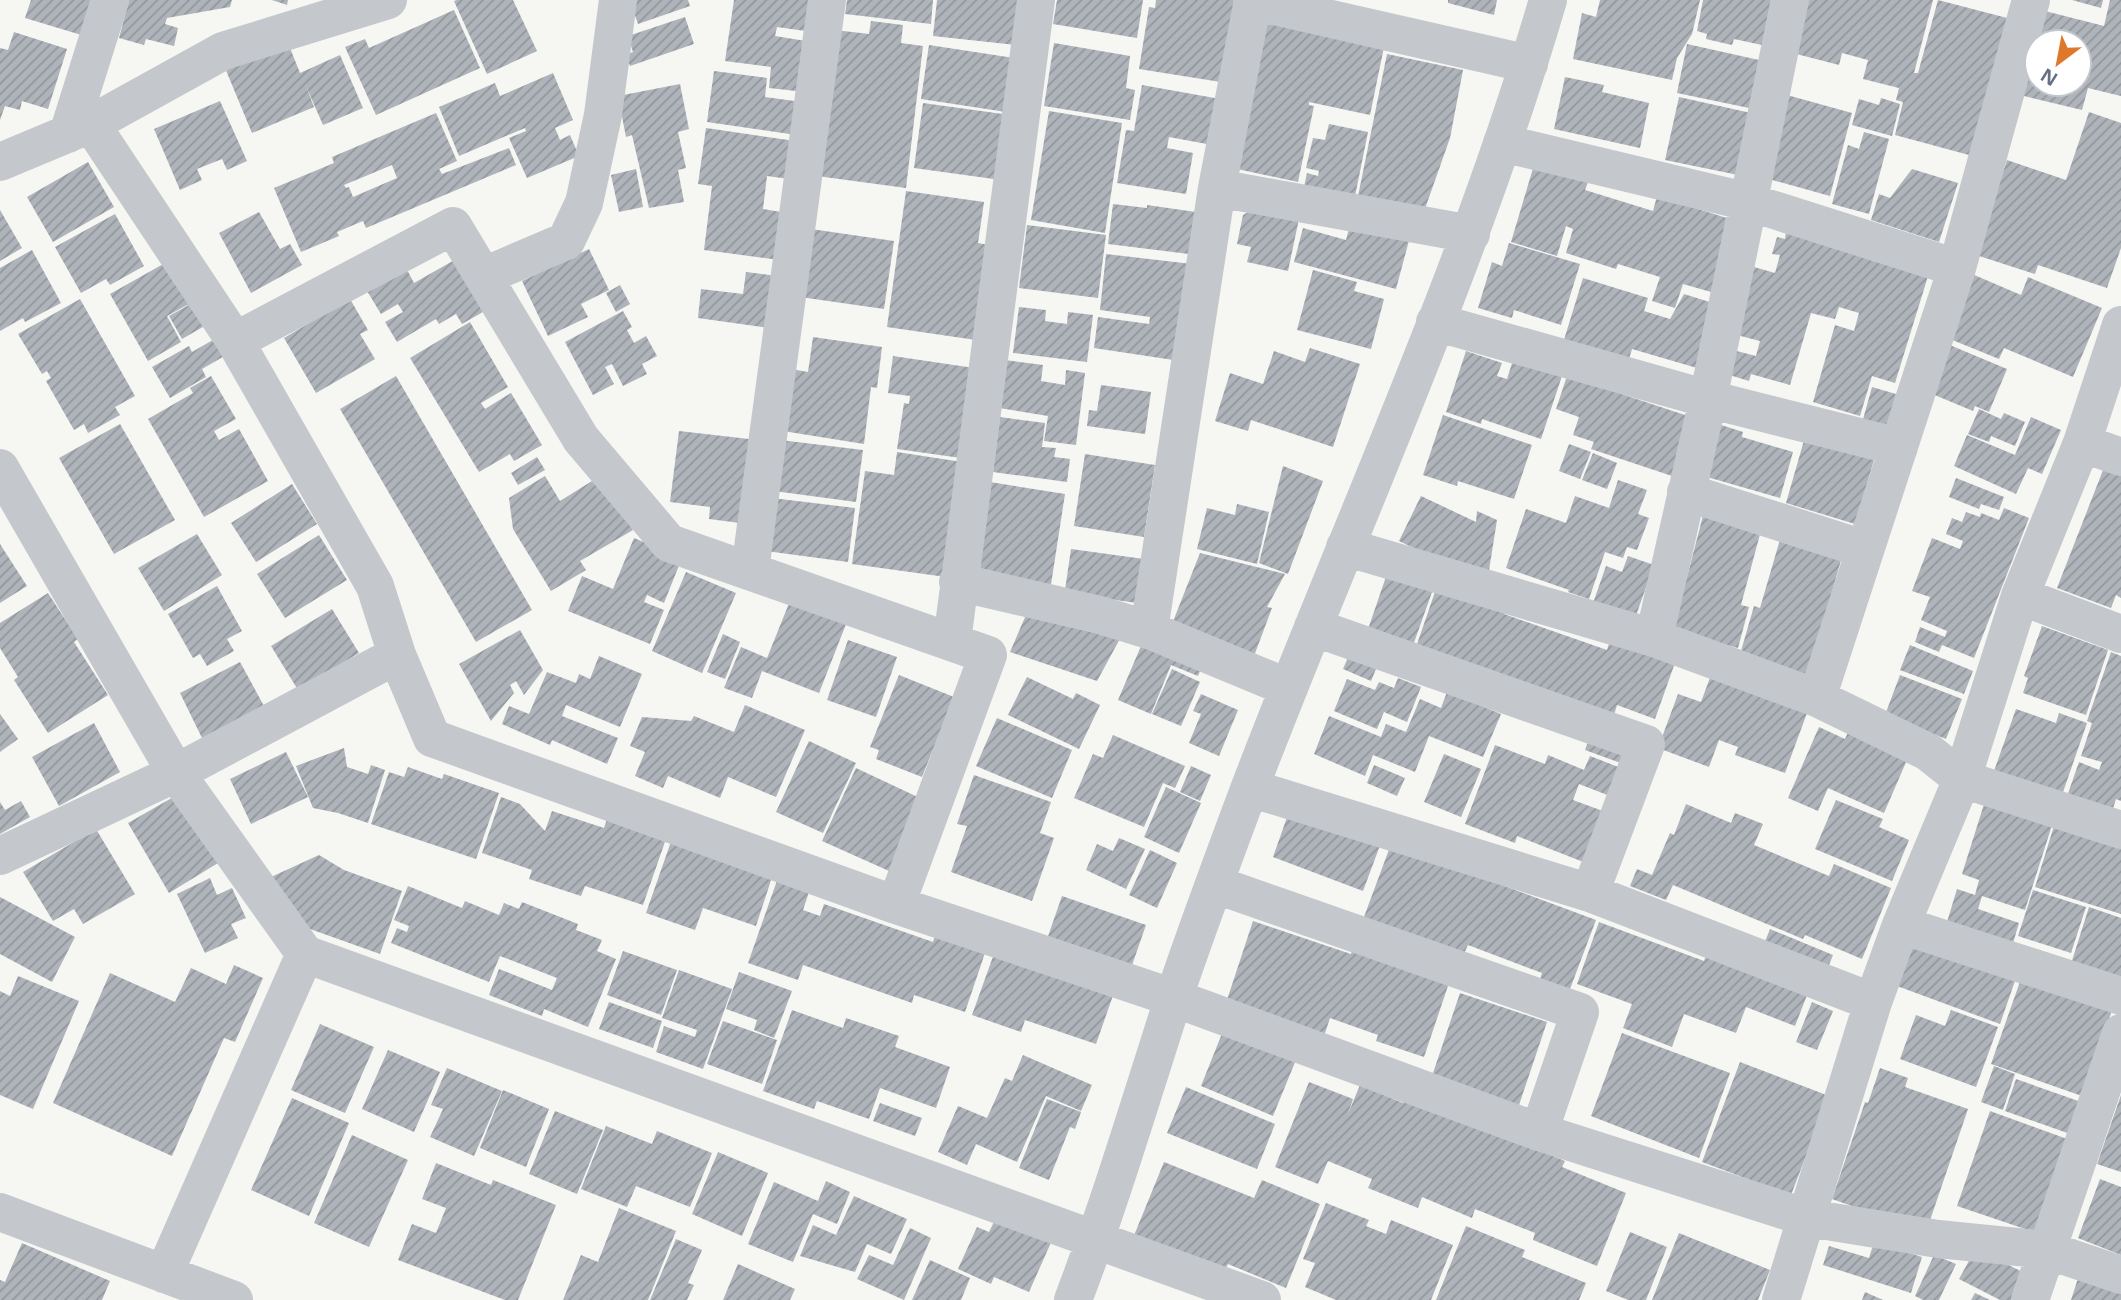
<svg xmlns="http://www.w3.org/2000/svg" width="2121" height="1300" viewBox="0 0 2121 1300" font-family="'Open Sans',sans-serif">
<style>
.building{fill:url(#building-hatch);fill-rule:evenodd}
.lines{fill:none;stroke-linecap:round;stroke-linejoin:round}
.minor{stroke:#c4c7cb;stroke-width:38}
</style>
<defs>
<pattern id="building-hatch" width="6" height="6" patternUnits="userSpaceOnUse" patternTransform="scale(1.75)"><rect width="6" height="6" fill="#afb4bb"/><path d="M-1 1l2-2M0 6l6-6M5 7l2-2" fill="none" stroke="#92979d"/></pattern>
</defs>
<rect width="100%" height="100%" fill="#f6f6f3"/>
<path class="building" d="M31,0H99L88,37L25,18Z
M129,0H232L230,7L167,18L165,24L178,28L174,46L146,39L144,45L119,38Z
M272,0H288L287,5Z
M457,0H513L537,51L487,74L454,1Z
M631,0H688L690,6L638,24L630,1Z
M734,0H817L813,32L777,27L775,36L812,42L805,92L769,88L771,67L725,61Z
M847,0H933L931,24L845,14Z
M937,0H1021L1016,45L933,36Z
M1057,0H1143L1137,38L1053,24Z
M1156,0H1240L1227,83L1139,69L1149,7L1155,8Z
M1448,0H1497L1494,15L1448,3Z
M1600,0H1700L1692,34L1677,58L1672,80L1573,59L1582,13L1596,17Z
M1703,0H1771L1762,45L1734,39L1732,45L1706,39L1707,34L1697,31Z
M1799,0H1933L1914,73H1918L1938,0L2011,19L1969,155L1895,135L1903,102L1896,100L1899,88L1863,79L1868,60L1842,53L1839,65L1785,51Z
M2072,0H2103L2101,8Z
M2110,0H2121V96L2088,88L2082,110L2020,95L2041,10L2104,26ZM2037,42H2079V84H2037Z
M454,10L480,68L376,115L345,47L365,39L369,48Z
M1269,16L1384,47L1370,115L1309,102V105L1314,106L1298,182L1237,169Z
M685,17L694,44L630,66L626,55L633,52L628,36Z
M871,21L903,25L901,43L923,46L906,188L817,176L835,30L869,34Z
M14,32L67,49L48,109L22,101L20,110L5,106L0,120V48L8,50Z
M288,43L300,73L340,55L363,108L323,125L306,86L314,107L252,133L225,68Z
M1054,43L1130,56L1126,88L1135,90L1130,120L1044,106Z
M1687,44L1759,60L1749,108L1677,93Z
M929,45L1014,58L1006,112L921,99Z
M1387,54L1463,70L1450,138L1421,220L1356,206Z
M714,71L767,78L765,97L802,102L797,135L707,122Z
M553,73L573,120L555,128L560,140L570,135L579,156L527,178L509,138L526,131L525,128L459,156L439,107L495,83L500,96Z
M1565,77L1604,85L1602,92L1649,103L1640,148L1554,129Z
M680,84L689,129L678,132L686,168L678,170L684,202L649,208L632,135L626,137L618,96Z
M1142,85L1220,99L1212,145L1169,137L1167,148L1193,153L1186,194L1117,183L1126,130L1134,131Z
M1787,95L1852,113L1830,196L1765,178Z
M1679,97L1751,113L1738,175L1665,160Z
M1881,98L1900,104L1892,136L1852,125L1859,99L1879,105Z
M220,101L247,161L227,170L222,159L197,169L202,180L180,190L154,129Z
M923,103L1010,115L1001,180L914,168Z
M1049,111L1122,123L1105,233L1031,220Z
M2089,112L2121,123V248L2107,288L2038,265L2035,274L1976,255L2007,160L2066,180Z
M436,113L457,161L439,169L442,174L509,148L516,165L366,228L363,221L337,232L339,236L301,252L274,188L334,163L332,157ZM392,165L397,178L353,197L349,187L346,188L344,185Z
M1329,124L1368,132L1352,211L1301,201L1307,173L1318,176L1319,171L1306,168L1313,138L1325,140Z
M706,128L795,141L789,179L767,176L763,209L787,213L780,260L704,250L712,186L698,184Z
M1864,132L1889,139L1869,214L1832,204L1848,145L1859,149Z
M88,162L114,207L53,242L27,197Z
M1534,165L1588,182L1585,190L1653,211L1657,196L1733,220L1711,292L1683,284L1675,308L1652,301L1660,277L1618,264L1616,269L1566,253L1573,229L1566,226L1557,256L1511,242Z
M636,169L643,207L619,212L611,175Z
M1912,169L1958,183L1939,242L1871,220L1879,194L1890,198Z
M906,191L984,202L978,243L989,245L976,340L887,327Z
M1113,204L1147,208V205L1203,213L1197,255L1108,244Z
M1259,206L1300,214L1288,271L1247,262L1251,247L1237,244L1243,215Z
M0,210L22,248L0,261Z
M259,212L280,249L290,244L302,265L251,293L219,233Z
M115,214L144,266L110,285L106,279L81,293L55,247Z
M1352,217L1411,233L1396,289L1294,262L1303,228L1346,240Z
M1027,225L1106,235L1098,298L1019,288Z
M811,229L894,241L884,309L800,297Z
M1786,232L1929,273L1895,383L1872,376L1860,416L1813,402L1835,325L1854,331L1859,313L1839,307L1835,319L1811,313L1790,385L1751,374L1749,381L1723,373L1729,349L1756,356L1760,341L1733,334L1747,265L1775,273L1780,255L1772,254L1777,237L1785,239Z
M1509,243L1580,264L1561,325L1514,310L1512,318L1478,308L1492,262L1502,266Z
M589,249L609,290L581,304L588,317L548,336L522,281Z
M32,250L61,303L25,322L23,318L0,331V268Z
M1106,254L1192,264L1180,361L1094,348L1098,317L1149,324L1150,317L1100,310Z
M458,258L488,309L462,324L456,314L439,324L436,319L397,342L385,322L403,312L398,304L381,314L364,286L404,264L414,283Z
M165,263L189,304L167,316L181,342L148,361L110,294Z
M1313,270L1357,282L1354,291L1384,299L1371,349L1297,330Z
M746,272L777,276L770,328L698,318L701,289L743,294Z
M1972,274L2021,295L2028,277L2102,308L2073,377L2004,348L1999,359L1945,337Z
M1583,278L1648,298L1644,311L1670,319L1684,294L1716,304L1697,368L1632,349L1628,362L1563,343Z
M620,285L630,304L616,312L606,293Z
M80,299L135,396L115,407L120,415L88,433L84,424L74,430L46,381L51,378L47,371L42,374L18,334Z
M350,299L368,330L360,334L375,359L316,393L284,338Z
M196,301L208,324L182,339L169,316Z
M1019,307L1046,310L1045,321L1067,324L1068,312L1093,315L1087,362L1013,353Z
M623,311L632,327L627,330L634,343L646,336L657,356L642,364L647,374L623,386L612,364L605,367L614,384L593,395L565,342Z
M470,322L508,387L481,403L485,409L511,393L542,445L514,461L510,454L479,472L410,358Z
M218,337L228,354L202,369L206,377L170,398L152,367L189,346L192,352Z
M813,337L882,347L877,388L871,387L864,444L783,431L791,369L808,372Z
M1945,343L2007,369L1989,412L1975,406L1973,411L1925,391Z
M1310,348L1360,364L1333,447L1251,420L1248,431L1215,421L1230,373L1263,384L1274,351L1305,362Z
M1466,351L1502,363L1497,376L1507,379L1514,357L1563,373L1541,439L1482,419L1481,424L1446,412Z
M893,356L974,368L961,458L897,449L904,403L909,404L910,396L888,393Z
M1005,360L1043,365L1041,381L1065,385L1066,370L1085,373L1076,445L1044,441L1048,416L999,408Z
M211,376L236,419L214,431L219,440L239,429L268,481L204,517L148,419L193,393L190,388Z
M396,376L532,610L476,642L340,409Z
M1567,376L1691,417L1672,476L1591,449L1594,442L1573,435L1579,417L1556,409Z
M1101,385L1151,392L1145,434L1087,426L1089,410L1097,411Z
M1872,387L1896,394L1886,430L1862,423Z
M1979,409L2001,419L2004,413L2025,422L2015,446L1991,436L1989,442L1968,434Z
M1443,415L1532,445L1514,499L1458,481L1457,486L1423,475Z
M1000,417L1045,423L1042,447L1056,448L1054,457L1070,459L1067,482L993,472Z
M2031,417L2061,430L2042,474L2028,468L2016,494L1954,466L1967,435L2015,455Z
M1715,423L1743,432L1742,437L1793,452L1780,498L1700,475Z
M120,424L175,520L114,554L59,458Z
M1807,430L1877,450L1855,524L1786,503Z
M679,431L749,439L740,523L709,519L710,507L670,502Z
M780,440L863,450L856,502L774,491Z
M1569,444L1591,452L1580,479L1559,471Z
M897,452L962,462L946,577L852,564L865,471L894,475Z
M1593,453L1617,463L1607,489L1582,480Z
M1085,454L1155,465L1144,537L1074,526Z
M537,457L545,470L518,485L511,473Z
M2105,465L2121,471V598L2116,595L2111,608L2057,588Z
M1283,466L1323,481L1288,574L1259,563Z
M545,476L560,501L600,476L633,530L580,561L586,570L551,591L513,529L509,498Z
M1956,478L2004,497L1999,510L1981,504L1979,509L1949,497Z
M1618,480L1647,490L1638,514L1649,518L1637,550L1627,547L1623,558L1605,552L1589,599L1568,592L1569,590L1506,568L1526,509L1566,523L1575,496L1609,508Z
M990,482L1065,494L1050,591L975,579Z
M292,484L317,524L256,562L231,523Z
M1421,496L1476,522L1477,511L1497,520L1487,583L1399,541Z
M772,498L855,508L848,562L766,551Z
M1237,504L1269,512L1257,564L1197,549L1207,508L1235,515Z
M1705,508L1763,523L1741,605L1749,607L1738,648L1673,631Z
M2004,508L2029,518L1974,658L1942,645L1939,652L1915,642L1920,627L1945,637L1947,631L1921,620L1930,597L1912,591L1932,538L1960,549L1963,541L1946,534L1952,518L1962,522L1966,512L1980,517L1981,513L1999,520Z
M197,534L222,575L164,611L138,568Z
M319,535L347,580L285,618L257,574Z
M1781,536L1844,550L1807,678L1739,658L1754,606L1760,608Z
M634,538L682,558L664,603L647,595L644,602L664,610L650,644L568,611L582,576L613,589Z
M0,544L27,586L0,603Z
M1071,549L1144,559L1137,603L1116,600L1063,604Z
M1200,553L1285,574L1267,607L1272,608L1254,656L1172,624Z
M1628,556L1654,565L1634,621L1592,606L1606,566L1622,572Z
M1390,565L1436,581L1411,651L1366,635Z
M686,572L736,593L702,673L652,651Z
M1438,583L1506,607L1504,614L1607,650L1611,637L1676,660L1655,719L1617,705L1614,715L1415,650Z
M217,586L242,631L227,639L234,651L207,666L200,654L193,658L168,614Z
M794,591L850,614L819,693L762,671L752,698L724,688L741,647L767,658Z
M48,593L78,639L74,642L108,695L48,733L14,680L18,677L0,648V623Z
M1032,601L1122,635L1097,681L1010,652Z
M332,609L359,653L298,690L271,646Z
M2042,626L2108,650L2086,715L2023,693L2028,678L2024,676Z
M520,630L543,670L524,695L516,681L510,685L514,693L491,721L459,664Z
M723,634L740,642L725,679L707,672Z
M1144,639L1203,664L1198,676L1171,665L1151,714L1118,700Z
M848,640L897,657L876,717L827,700Z
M1910,645L1973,671L1964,694L1900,670Z
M1353,646L1381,657L1371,681L1343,669Z
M2111,652L2121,656V801L2116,799L2109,821L2064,805L2079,762L2099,770L2102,762L2081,756L2092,723L2087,721Z
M599,656L642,674L620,727L566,705L562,716L618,738L607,764L552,740L550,745L502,724L509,706L529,714L547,672L576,683L579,674L590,679Z
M240,662L264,706L202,738L180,693Z
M1172,669L1200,682L1181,726L1152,714Z
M899,675L954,697L922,777L876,759L879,750L870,747Z
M1711,675L1811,702L1785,773L1735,755L1738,747L1719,740L1709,767L1658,748L1678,694L1701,702Z
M1900,675L1962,699L1946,739L1885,715Z
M1027,677L1073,699L1076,693L1100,705L1079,749L1008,715Z
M1398,678L1421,687L1407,722L1384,712L1377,729L1334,711L1347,679L1375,690L1379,682L1394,688Z
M1447,692L1501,714L1483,757L1429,736L1415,772L1373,755L1365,776L1314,754L1329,716L1381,737L1386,724L1406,732L1420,699L1441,708Z
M1201,694L1238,710L1219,756L1189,743L1201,714L1193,711Z
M745,705L805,730L776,797L728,777L720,798L668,776L663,788L635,776L645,752L630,746L642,717L691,721L694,716L734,732Z
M2016,709L2056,723L2059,713L2087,723L2062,795L1994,771Z
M0,714L18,739L0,752Z
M997,718L1072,750L1052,798L976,766Z
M94,723L120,772L59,806L32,757Z
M1851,726L1910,753L1884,813L1828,788L1818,811L1788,798L1819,727L1845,739Z
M1592,731L1633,746L1626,765L1585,750Z
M1113,735L1185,766L1175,788L1163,783L1144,827L1074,798L1093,754L1103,758Z
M809,741L856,763L823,833L776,812Z
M1495,745L1545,764L1548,755L1584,770L1590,756L1626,770L1615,798L1579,784L1573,800L1611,814L1591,865L1517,836L1515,843L1465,824Z
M344,748L347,767L368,774L371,765L385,770L368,823L338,813L313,808L296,766Z
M286,752L308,797L251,824L230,779Z
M1444,754L1481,769L1461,817L1424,802Z
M1374,765L1405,778L1397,796L1367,783Z
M1191,766L1211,775L1200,801L1180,792Z
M408,767L442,779L444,774L499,793L476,859L371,824L389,772L404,777Z
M856,768L922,799L889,871L822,841Z
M974,775L1051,802L1040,833L1054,838L1032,901L951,872L967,826L957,824Z
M1166,787L1201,803L1179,853L1144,837Z
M177,795L218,863L169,893L128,823Z
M501,797L520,804L545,831L552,811L604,828L608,816L667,836L643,905L585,886L581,896L529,879L532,870L482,853Z
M1836,800L1883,819L1879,827L1909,840L1892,881L1815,849Z
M21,801L30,817L0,834V802L5,810Z
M1985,801L2053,822L2025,910L1982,896L1978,909L2019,923L2010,953L1944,932L1957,889L1975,895L1979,880L1962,874Z
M1686,804L1731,823L1735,813L1763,824L1754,845L1829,876L1834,864L1891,888L1862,959L1805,935L1803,939L1673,885L1666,900L1630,886L1637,869L1652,875L1670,833L1674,835Z
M1291,806L1382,840L1363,891L1273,857Z
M2054,826L2121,836V914L2035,887Z
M96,829L135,894L83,924L74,909L53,921L23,872Z
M674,833L775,868L756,926L703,908L695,930L646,913Z
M1394,836L1491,881L1596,920L1567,997L1538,986L1542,973L1468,945L1463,956L1361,925Z
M1119,838L1145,849L1126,889L1086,870L1097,844L1113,851Z
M1150,850L1177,863L1157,908L1129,895Z
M319,855L344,870L402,891L380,954L310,929L271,877Z
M779,875L811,886L803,910L820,916L824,904L933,942L936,932L986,950L965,1012L914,995L912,1003L803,965L798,980L748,963Z
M210,878L217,895L232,888L246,918L231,924L238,938L205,953L177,894Z
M408,886L462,908L465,901L499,915L504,903L519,909L522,902L578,924L576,930L602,940L597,951L616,959L588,1027L544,1009L542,1016L489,995L499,969L552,990L557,978L500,956L489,982L391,943L397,928L407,932L409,926L394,920Z
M2033,890L2086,907L2071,953L2018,936Z
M1062,896L1146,925L1130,971L1046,942Z
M0,897L75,937L52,982L0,954Z
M2089,907L2121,918V984L2070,967Z
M1253,921L1351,954L1355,942L1452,974L1424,1057L1376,1041L1378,1035L1330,1018L1323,1039L1225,1006Z
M1599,922L1704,961L1711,942L1813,980L1795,1026L1746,1007L1736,1033L1684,1014L1672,1047L1623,1028L1632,1004L1577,984Z
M1770,929L1833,955L1823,980L1760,954Z
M1916,934L2016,978L2000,1024L1897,986Z
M623,951L677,970L661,1015L607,995Z
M995,951L1116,987L1096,1044L1025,1020L1021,1032L972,1015Z
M234,965L263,978L235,1042L224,1038L172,1156L53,1103L110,973L175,1002L191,968L226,984Z
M679,970L732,989L703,1069L656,1052L664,1026L695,1037L697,1030L662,1018Z
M739,972L792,991L774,1038L754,1030L757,1020L726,1009Z
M18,976L79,1001L33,1109L0,1095V991L10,996Z
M2022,976L2113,1008L2082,1096L1991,1064Z
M1460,993L1547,1022L1518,1108L1431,1079Z
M609,1002L662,1021L653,1048L599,1029Z
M1812,1002L1833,1011L1817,1050L1796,1042Z
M792,1010L843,1028L846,1018L899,1036L895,1047L950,1067L936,1108L880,1088L869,1119L817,1101L814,1109L763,1091Z
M1951,1010L1998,1027L1976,1087L1900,1059L1916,1015L1945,1026Z
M723,1021L777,1040L762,1084L707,1064Z
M1227,1021L1300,1050L1273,1116L1201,1086Z
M320,1024L374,1047L345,1113L291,1090Z
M1622,1033L1730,1073L1699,1158L1591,1116Z
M388,1050L440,1072L414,1132L362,1109Z
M1023,1055L1092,1085L1081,1111L1046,1096L1017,1162L976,1144L967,1165L938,1152L958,1106L987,1118L1005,1078L1012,1081Z
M1740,1062L1829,1096L1791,1195L1702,1162Z
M1994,1066L2015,1074L2003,1110L1981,1102Z
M447,1068L502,1091L474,1156L430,1137L443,1109L431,1105Z
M1880,1068L1908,1078L1905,1087L1968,1109L1926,1232L1832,1199L1865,1102L1868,1103Z
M2016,1079L2084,1103L2073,1135L2005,1111Z
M1309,1082L1353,1099L1348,1114L1360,1085L1403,1103L1407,1091L1455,1116L1565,1161L1562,1167L1626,1193L1597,1266L1533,1240L1535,1233L1475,1209L1472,1218L1422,1197L1418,1208L1368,1188L1372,1179L1328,1161L1318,1184L1275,1167Z
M1186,1087L1275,1124L1257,1169L1167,1133Z
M503,1090L549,1109L526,1167L480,1148Z
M2121,1095V1172L2097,1164Z
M292,1098L349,1123L309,1216L251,1190Z
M1047,1099L1081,1112L1075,1129L1070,1127L1049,1180L1019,1168Z
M880,1103L922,1118L915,1136L873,1121Z
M555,1111L603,1130L577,1194L529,1174Z
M1990,1111L2070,1140L2037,1233L1957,1206Z
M606,1126L652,1144L657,1131L712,1153L690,1207L636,1186L627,1207L581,1189Z
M352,1135L408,1160L369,1247L314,1223Z
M718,1152L768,1173L742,1236L692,1214Z
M1164,1162L1254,1198L1262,1180L1320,1204L1286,1288L1228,1264L1223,1274L1133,1238Z
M436,1163L491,1185L493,1180L556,1205L518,1300H505L398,1260L412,1224L436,1233L446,1208L422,1199Z
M2100,1179L2121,1187V1255L2078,1238Z
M826,1181L850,1192L837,1224L813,1214L793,1262L748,1244L774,1182L818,1201Z
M854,1196L907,1219L891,1254L867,1244L855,1272L800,1256L813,1225L836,1235Z
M1326,1203L1369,1220L1366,1226L1386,1234L1391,1220L1453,1245L1431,1300H1336L1305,1287L1315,1263L1303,1259Z
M619,1208L676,1231L648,1300H563L581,1255L598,1262Z
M998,1214L1053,1238L1029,1292L994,1277L991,1284L958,1269L977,1227L989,1232Z
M1466,1226L1525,1250L1522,1257L1586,1283L1579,1300H1436Z
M910,1228L931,1238L904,1300L857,1279L869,1255L893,1265Z
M1630,1232L1667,1247L1646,1300H1628L1606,1291Z
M1679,1233L1770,1270L1758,1300H1652Z
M676,1239L702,1250L688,1283L694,1285L687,1300H650Z
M1874,1242L1922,1257L1911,1293L1823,1265L1829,1246L1869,1258Z
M22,1243L110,1281L102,1300H0V1280L5,1282Z
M1976,1248L2028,1275L2016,1300H2000L1959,1279Z
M1934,1255L1956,1264L1939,1300H1923L1915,1296Z
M930,1260L970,1278L961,1300H912Z
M738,1264L795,1289L790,1300H723Z
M2082,1266L2121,1279V1300H2071Z
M1865,1292L1883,1300H1862Z
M1975,1293L1990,1300H1971Z"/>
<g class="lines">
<path class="minor" d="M1253,0L1217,188L1149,630L1289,688
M1252,1L1529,64
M91,124L235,341L375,586L397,655L432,738L896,905L1174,998L1539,1132L1808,1218L1938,1239L2047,1250L2121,1275
M68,134L110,0
M1502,143L1749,202L1957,268
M0,162L91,124L223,51L388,0
M1217,188L1471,234
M484,276L566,241L584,203L603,115L618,0
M1435,322L1708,399L1899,447
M235,341L453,226L581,439L669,543L988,655L896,905
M2082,443L2121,457
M0,468L176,773L305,954L1262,1300
M1686,492L1864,549
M1345,547L1654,638L1817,698L1928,752L1962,779L2121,830
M750,570L827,0
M958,582L1100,615L1149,630
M2020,596L2121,634
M1313,627L1646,744L1590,893
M1654,638L1708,399L1790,0
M952,641L1036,0
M1817,698L1957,268L2031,0
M1250,788L1590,893L1873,1002
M0,856L176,773L397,655
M1214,884L1580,1012L1539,1132
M1901,925L2121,996
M0,1212L234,1300
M164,1274L305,954
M1073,1300C1110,1203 1140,1102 1172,1003C1196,931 1223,859 1250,787C1350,525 1469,270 1548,0
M1781,1300L1873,1002L1901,925L1962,779L2020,596L2082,443L2121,325
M2030,1300L2121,1033"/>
</g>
<g transform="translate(2058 63) rotate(212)"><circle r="33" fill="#ffffff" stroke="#c2c6cd" stroke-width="2"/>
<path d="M0-5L12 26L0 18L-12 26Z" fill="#df782a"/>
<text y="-10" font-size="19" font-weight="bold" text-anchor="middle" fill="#667083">N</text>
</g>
</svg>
